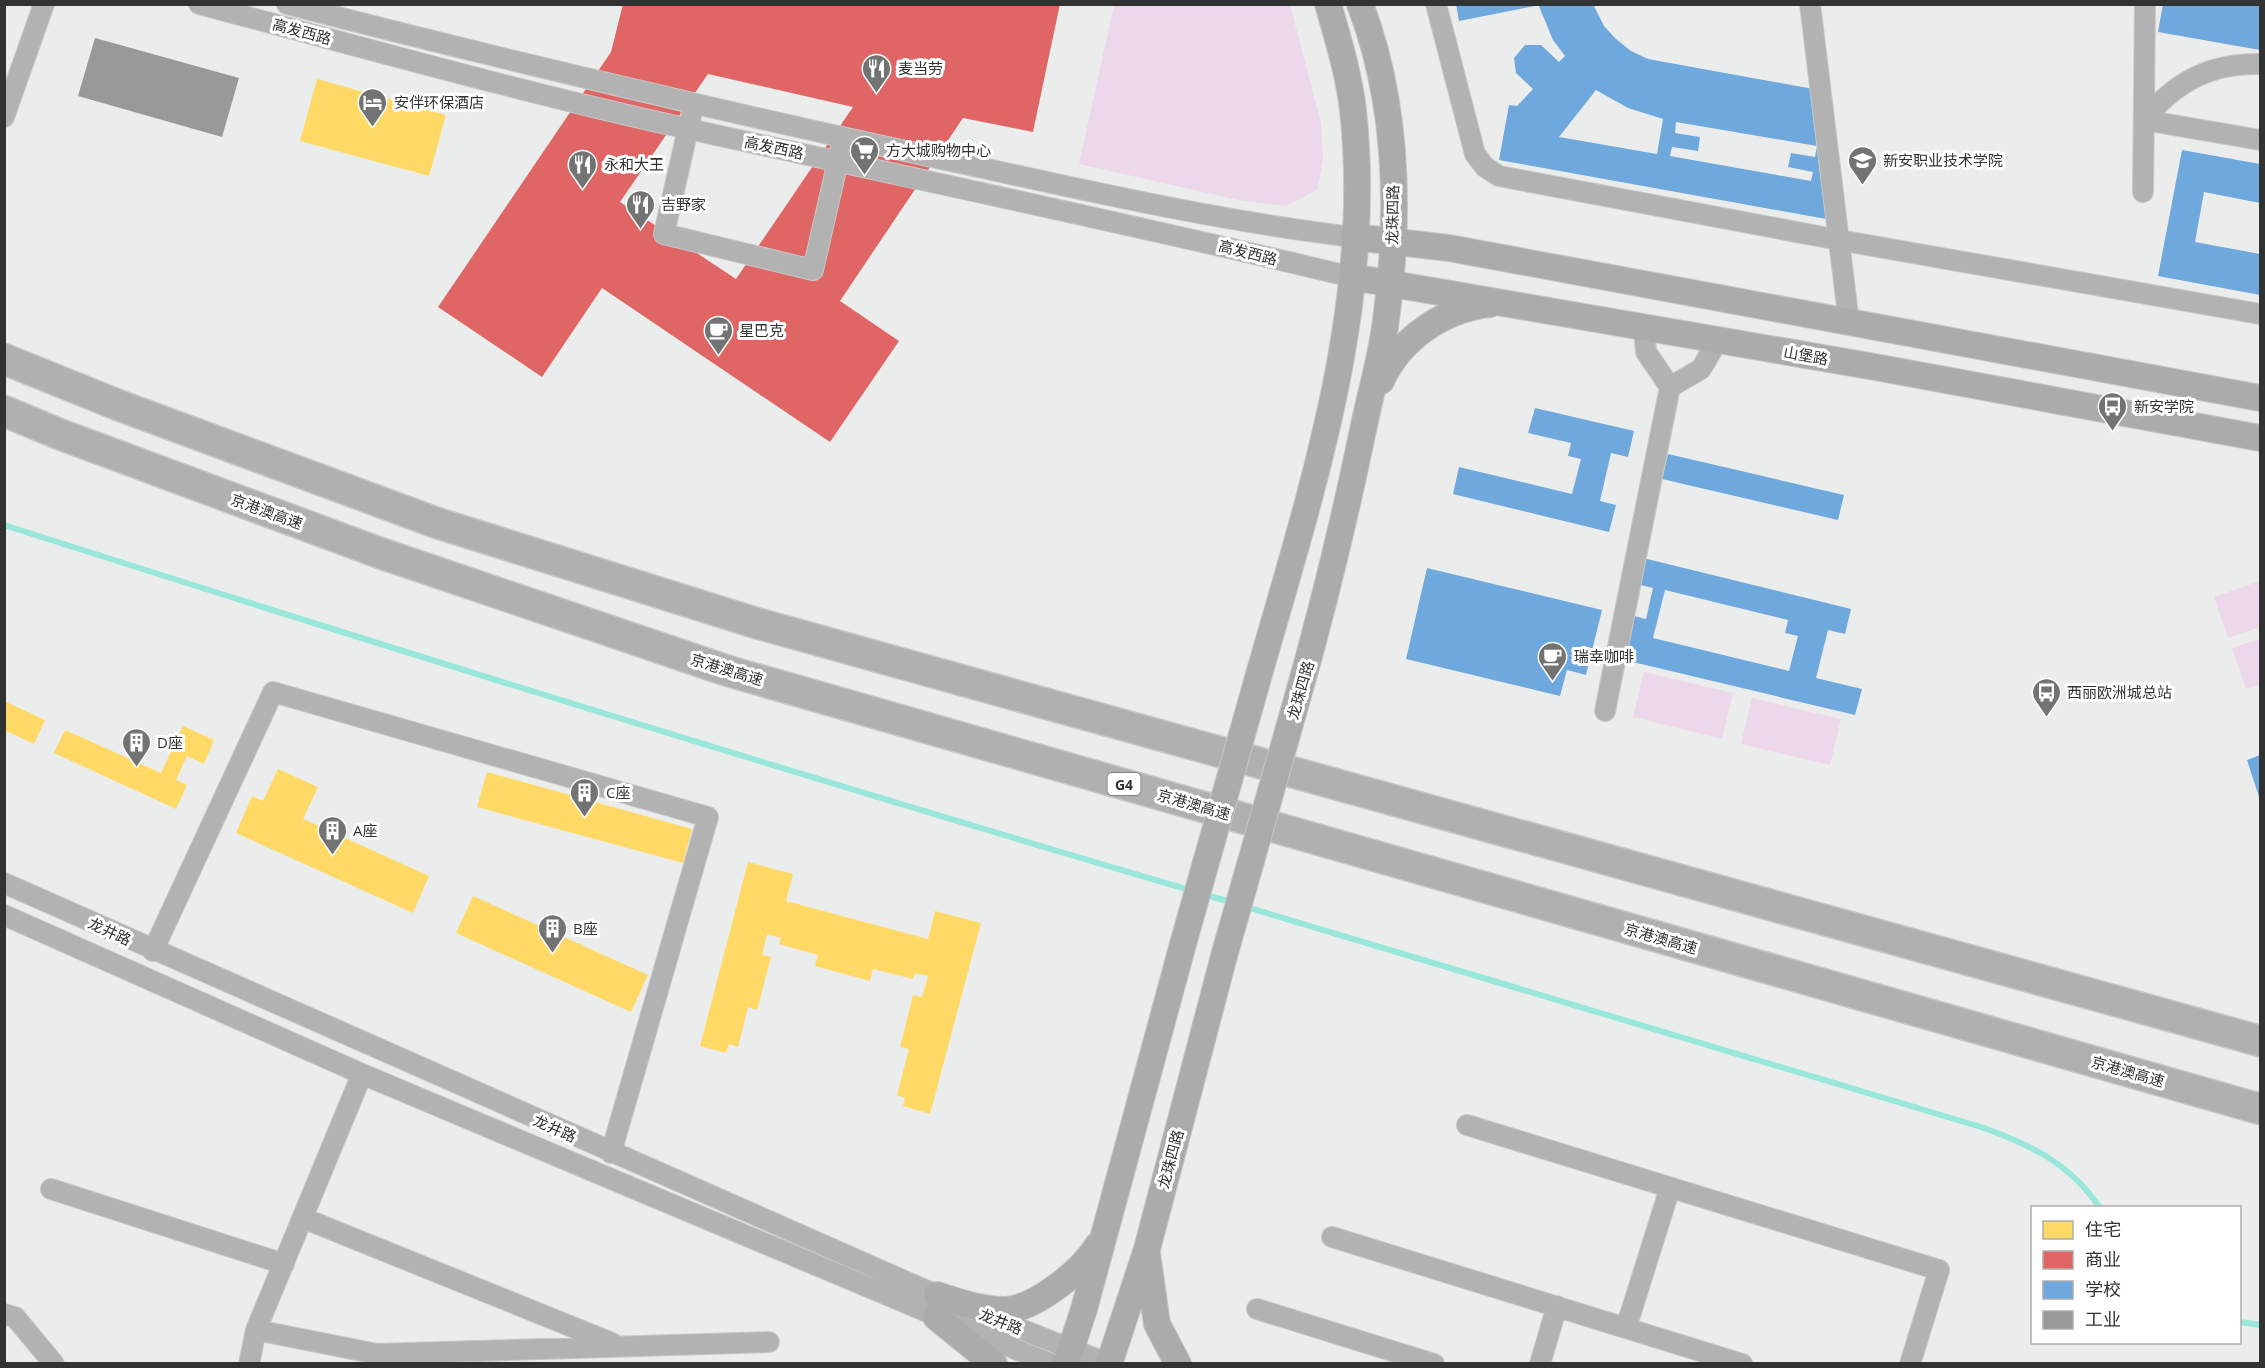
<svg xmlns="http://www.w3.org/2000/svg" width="2265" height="1368" viewBox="0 0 2265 1368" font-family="'Open Sans','Noto Sans SC',sans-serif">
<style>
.green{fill:#edd7eb}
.homes{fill:#ffd966}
.shops{fill:#e06666;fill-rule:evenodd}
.schools{fill:#6fa8dc;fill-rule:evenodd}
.industry{fill:#999}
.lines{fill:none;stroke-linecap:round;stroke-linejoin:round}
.stream{stroke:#99e7da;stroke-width:6}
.minor-casing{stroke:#c6c8c7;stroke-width:22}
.major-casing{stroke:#c6c8c7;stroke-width:28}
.highway-casing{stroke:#c6c8c7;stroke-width:33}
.minor{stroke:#b3b2b3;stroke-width:20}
.major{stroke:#aaabab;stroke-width:26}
.highway{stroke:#b0b0b0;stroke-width:30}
.major-bridge-casing{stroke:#c6c8c7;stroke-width:28;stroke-linecap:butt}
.major-bridge{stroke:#aaabab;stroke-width:26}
.labels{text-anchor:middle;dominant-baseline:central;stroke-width:6;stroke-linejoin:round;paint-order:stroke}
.shield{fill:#fff;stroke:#6f7070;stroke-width:1.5}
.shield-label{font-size:14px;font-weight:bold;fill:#313332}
.street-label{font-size:15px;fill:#313332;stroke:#fff}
.poi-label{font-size:15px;fill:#313332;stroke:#fff;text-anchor:start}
</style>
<rect width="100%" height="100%" fill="#ebedec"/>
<path class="green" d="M1114,5H1290L1321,123L1323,160L1317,190L1286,206L1238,200L1079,164Z
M2260,581V627L2228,638L2214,597Z
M2260,639V684L2246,689L2232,648Z
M1644,672L1733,693L1722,739L1633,717Z
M1752,698L1841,719L1830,765L1741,744Z"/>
<path class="homes" d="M317,79L446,115L429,176L300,141Z
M4,701L45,720L34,744L4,730Z
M183,726L214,740L204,764L187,756L176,780L187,785L176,809L54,753L65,730L161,773Z
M278,769L318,787L303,819L429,876L413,913L236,833L252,796L263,801Z
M487,772L692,829L683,863L477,807Z
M748,862L793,874L786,901L928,939L935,911L981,923L930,1114L903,1106L905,1098L897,1095L909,1049L900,1047L913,995L922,997L928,976L915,973L913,979L873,969L870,981L815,966L818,955L779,944L781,938L767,934L762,955L771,957L757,1010L748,1007L738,1047L729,1044L726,1053L700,1046Z
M473,896L648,975L631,1012L456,933Z"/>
<path class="shops" d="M623,4H1060L1033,132L963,118L840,301L899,341L830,442L602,288L542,377L438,307L611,52ZM708,74L853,107L736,279L620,202Z"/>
<path class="schools" d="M1456,4H1535V6L1459,21Z
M1538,4H1593L1604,26L1616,39L1631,51L1648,59L1819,90L1837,221L1499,160L1509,105L1517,106L1533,89L1516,73L1514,58L1525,45H1541L1559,62L1565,56L1553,40ZM1596,90L1628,108L1663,119L1657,154L1559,137ZM1676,122L1817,146L1815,157L1791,153L1788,167L1813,172L1811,181L1670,156L1672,147L1698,151L1700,137L1675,133Z
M2163,4H2260V50L2158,32Z
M2182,150L2260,164V203L2204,192L2195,242L2260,254V295L2158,276Z
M1535,408L1634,431L1628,457L1611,453L1600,501L1616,505L1609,532L1453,494L1459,467L1572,494L1581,459L1568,456L1571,443L1528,433Z
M1668,454L1844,495L1838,520L1662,479Z
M1639,557L1851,609L1845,634L1828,630L1816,678L1862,689L1855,715L1616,658L1626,614L1646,619L1653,588L1633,583ZM1665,590L1788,620L1785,633L1798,636L1789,671L1653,638Z
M1427,568L1602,610L1586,675L1567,670L1560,696L1406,659Z
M2260,755V800L2247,760Z"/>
<path class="industry" d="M95,38L239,78L222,137L78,96Z"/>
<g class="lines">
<path class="stream" d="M4,525C399,651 795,774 1193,891
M1203,894L1234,903
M1243,906L1981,1127C2029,1144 2070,1163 2100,1208
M2240,1322L2260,1325"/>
<defs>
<path id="minor" d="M199,4C362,47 524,93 689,129C910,178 1132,224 1352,277
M287,4C500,59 713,109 928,156C1070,187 1210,220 1354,237
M1436,4L1475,154L1485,167L1499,176L1839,240L2260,314
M1810,4L1849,323
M2260,64C2210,63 2175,82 2144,120L2260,140
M691,116L664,234L813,270L841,148
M4,117L44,4
M2143,192L2145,4
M1644,327L1646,352L1670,387
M1605,711L1670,387L1701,369L1718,340
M4,883L950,1301
M4,915L362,1074L1051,1364
M153,951L273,692L708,817L611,1153
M1467,1125L1939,1270L1910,1364
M51,1189L284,1264
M303,1218L612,1343
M1332,1237L1742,1364
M1257,1309L1434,1364
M980,1313L1109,1364
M4,1314L15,1317L54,1364
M1626,1328L1670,1188
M256,1330L377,1354L769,1342
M249,1364L256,1330L362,1074
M1540,1364L1557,1306"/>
<path id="major" d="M1354,237L1449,248L2260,398
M1352,277L1875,367L2260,438
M1381,381C1400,339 1443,309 1490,304
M1254,692C1307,504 1375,309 1353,110C1349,75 1338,39 1328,4
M1296,703C1322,612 1344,522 1363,430C1370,396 1380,362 1385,327C1400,221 1399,106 1360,4
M1147,1253L1157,1324L1178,1364
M937,1295C959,1302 981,1310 1005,1310C1035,1309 1083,1270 1098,1245
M936,1317L994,1364
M1066,1364L1084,1309L1183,944
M1109,1364L1147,1249L1224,956"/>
<path id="highway" d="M4,359L118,405L437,523L756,623L2260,1041
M4,411L59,434L380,553L728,671L2260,1109"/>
</defs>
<use href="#minor" class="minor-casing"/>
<use href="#major" class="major-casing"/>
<use href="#highway" class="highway-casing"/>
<use href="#minor" class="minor"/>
<use href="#major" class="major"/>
<use href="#highway" class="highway"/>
<defs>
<path id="major-bridge" d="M1183,944L1254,692
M1224,956L1296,703"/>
</defs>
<use href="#major-bridge" class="major-bridge-casing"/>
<use href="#major-bridge" class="major-bridge"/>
</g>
<defs>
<symbol id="restaurant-pin" viewBox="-11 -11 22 30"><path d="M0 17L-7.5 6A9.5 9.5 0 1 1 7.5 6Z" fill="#727473" stroke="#fff"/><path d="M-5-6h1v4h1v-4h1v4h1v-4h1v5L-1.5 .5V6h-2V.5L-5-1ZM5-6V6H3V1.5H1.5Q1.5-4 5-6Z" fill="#fff"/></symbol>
<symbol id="hotel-pin" viewBox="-11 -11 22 30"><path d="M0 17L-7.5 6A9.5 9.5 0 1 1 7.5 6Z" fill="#727473" stroke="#fff"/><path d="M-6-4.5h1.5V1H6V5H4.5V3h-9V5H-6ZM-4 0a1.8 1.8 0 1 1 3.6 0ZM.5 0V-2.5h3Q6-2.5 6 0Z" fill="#fff"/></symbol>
<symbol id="supermarket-pin" viewBox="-11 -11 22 30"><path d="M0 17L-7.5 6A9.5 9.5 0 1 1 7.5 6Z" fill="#727473" stroke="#fff"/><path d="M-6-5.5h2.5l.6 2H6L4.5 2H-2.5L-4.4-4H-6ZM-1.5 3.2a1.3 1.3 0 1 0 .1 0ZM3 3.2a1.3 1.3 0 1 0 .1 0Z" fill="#fff"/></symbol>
<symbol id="university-pin" viewBox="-11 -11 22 30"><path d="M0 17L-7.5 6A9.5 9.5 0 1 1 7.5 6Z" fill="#727473" stroke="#fff"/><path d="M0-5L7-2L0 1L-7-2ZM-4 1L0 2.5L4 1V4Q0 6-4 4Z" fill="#fff"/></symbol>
<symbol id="cafe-pin" viewBox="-11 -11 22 30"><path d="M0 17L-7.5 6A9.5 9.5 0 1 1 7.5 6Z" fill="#727473" stroke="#fff"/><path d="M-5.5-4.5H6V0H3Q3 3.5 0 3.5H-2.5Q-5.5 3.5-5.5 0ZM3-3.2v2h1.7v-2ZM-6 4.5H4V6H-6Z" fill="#fff"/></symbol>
<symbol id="bus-pin" viewBox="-11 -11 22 30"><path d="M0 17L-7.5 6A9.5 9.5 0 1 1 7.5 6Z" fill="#727473" stroke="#fff"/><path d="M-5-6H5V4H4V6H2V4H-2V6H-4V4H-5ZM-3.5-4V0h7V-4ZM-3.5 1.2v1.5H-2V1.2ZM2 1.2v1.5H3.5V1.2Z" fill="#fff"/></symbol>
<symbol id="building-pin" viewBox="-11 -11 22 30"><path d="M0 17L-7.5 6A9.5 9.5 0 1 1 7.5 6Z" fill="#727473" stroke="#fff"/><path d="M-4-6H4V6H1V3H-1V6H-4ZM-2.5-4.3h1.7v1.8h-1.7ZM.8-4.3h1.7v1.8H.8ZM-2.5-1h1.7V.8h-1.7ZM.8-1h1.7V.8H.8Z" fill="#fff"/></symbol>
</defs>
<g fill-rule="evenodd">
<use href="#restaurant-pin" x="860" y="52" width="33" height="45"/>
<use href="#hotel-pin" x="356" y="86" width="33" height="45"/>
<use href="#supermarket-pin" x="848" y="134" width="33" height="45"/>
<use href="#university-pin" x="1846" y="144" width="33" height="45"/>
<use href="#restaurant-pin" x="566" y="148" width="33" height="45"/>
<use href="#restaurant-pin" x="624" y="188" width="33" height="45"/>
<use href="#cafe-pin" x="702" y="314" width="33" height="45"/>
<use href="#bus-pin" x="2096" y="390" width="33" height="45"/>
<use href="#cafe-pin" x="1536" y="640" width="33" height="45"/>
<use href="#bus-pin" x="2030" y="676" width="33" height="45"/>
<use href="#building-pin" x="120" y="726" width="33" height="45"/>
<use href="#building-pin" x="568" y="776" width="33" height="45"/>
<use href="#building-pin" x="316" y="814" width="33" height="45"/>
<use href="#building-pin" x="536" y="912" width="33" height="45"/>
</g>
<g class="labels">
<rect class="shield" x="1107.5" y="773" width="33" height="22" rx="4.5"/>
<g class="shield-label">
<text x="1124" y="784">G4</text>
</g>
<g class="street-label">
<text transform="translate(302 31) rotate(15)">高发西路</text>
<text transform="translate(774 147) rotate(12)">高发西路</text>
<text transform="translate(1392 215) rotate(-89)">龙珠四路</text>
<text transform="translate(1248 252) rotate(14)">高发西路</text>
<text transform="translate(1806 355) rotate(10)">山堡路</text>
<text transform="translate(267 511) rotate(20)">京港澳高速</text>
<text transform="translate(727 669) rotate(17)">京港澳高速</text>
<text transform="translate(1300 690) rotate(-74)">龙珠四路</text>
<text transform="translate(1194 804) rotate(16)">京港澳高速</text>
<text transform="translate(110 931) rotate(25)">龙井路</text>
<text transform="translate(1661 938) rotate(16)">京港澳高速</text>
<text transform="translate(2128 1071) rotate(16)">京港澳高速</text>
<text transform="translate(555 1128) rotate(24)">龙井路</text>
<text transform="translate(1170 1159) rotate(-75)">龙珠四路</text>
<text transform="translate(1001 1321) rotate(22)">龙井路</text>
</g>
<g class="poi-label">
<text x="898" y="68">麦当劳</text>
<text x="394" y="102">安伴环保酒店</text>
<text x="886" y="150">方大城购物中心</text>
<text x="1883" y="160">新安职业技术学院</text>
<text x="604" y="164">永和大王</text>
<text x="661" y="204">吉野家</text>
<text x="739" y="330">星巴克</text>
<text x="2134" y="406">新安学院</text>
<text x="1574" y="656">瑞幸咖啡</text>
<text x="2067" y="692">西丽欧洲城总站</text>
<text x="157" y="742">D座</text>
<text x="606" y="792">C座</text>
<text x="353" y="830">A座</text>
<text x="573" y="928">B座</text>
</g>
</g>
<rect width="2265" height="1368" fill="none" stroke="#313332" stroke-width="12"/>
<rect x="2031" y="1206" width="210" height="138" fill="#ffffff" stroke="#adadad" stroke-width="1.5"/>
<rect x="2043" y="1221" width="30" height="18" fill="#ffd966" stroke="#adadad" stroke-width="1.5"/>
<text x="2085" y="1236" font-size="18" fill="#313332">住宅</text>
<rect x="2043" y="1251" width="30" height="18" fill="#e06666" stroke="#adadad" stroke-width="1.5"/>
<text x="2085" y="1266" font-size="18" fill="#313332">商业</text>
<rect x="2043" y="1281" width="30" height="18" fill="#6fa8dc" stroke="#adadad" stroke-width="1.5"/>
<text x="2085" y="1296" font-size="18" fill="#313332">学校</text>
<rect x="2043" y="1311" width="30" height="18" fill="#999999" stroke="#adadad" stroke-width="1.5"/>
<text x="2085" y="1326" font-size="18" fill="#313332">工业</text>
</svg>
